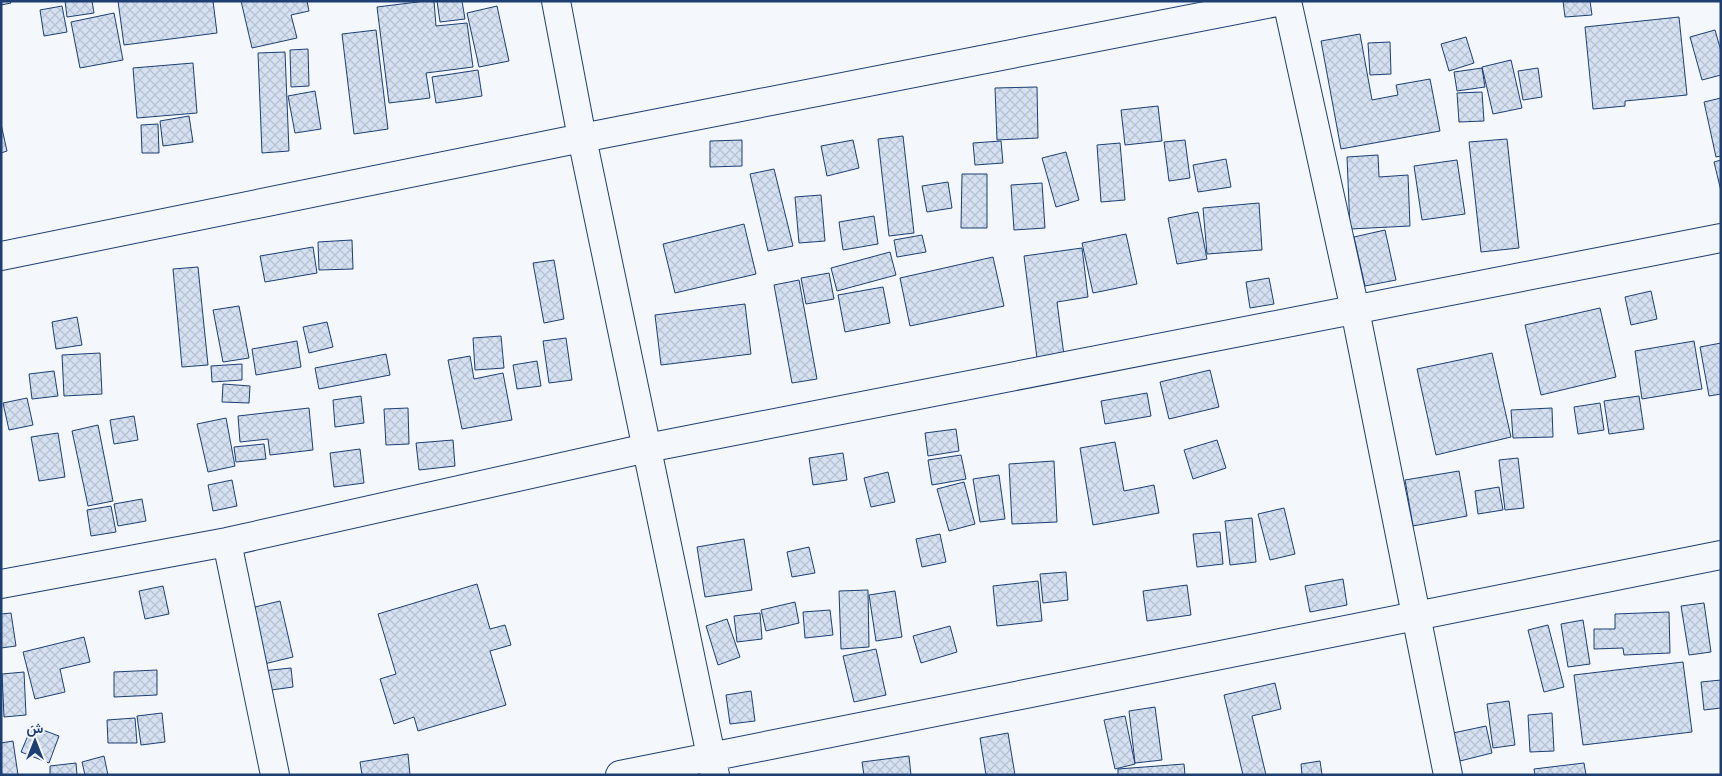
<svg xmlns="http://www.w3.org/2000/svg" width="1722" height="776" viewBox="0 0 1722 776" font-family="'Titillium Web',Vazirmatn,sans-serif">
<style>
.building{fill:url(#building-cross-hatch);stroke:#1d3f73}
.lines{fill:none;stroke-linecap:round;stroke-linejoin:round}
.street-casing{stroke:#1d3f73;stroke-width:30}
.street{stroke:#f4f7fb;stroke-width:28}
</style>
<defs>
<pattern id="building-cross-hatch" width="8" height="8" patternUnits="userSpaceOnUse" patternTransform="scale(1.25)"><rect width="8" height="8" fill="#d5e0f0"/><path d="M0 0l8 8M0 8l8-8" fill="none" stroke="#b6c1d1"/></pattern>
</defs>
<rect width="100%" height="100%" fill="#f4f7fb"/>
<path class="building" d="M1,1H10L11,3L1,5Z
M65,1H92L94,13L67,17Z
M118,1H213L217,33L124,45Z
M241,1H307L309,11L291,15L297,38L252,48Z
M426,1H434L436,26L467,23L473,67L426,73L430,98L389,103L377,7Z
M437,1H462L465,19L440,22Z
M1563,1H1590L1592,15L1565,17Z
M62,6L67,32L44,36L40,10Z
M497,6L509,61L479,67L467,13Z
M114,13L123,60L80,68L71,22Z
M1679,17L1687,95L1625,101V106L1593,109L1585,27Z
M376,30L388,129L354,134L342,34Z
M1715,30L1721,51V75L1702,80L1690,37Z
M1360,34L1372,100L1398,95L1396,85L1430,79L1440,131L1341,149L1321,41Z
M1466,37L1474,63L1449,71L1441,44Z
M1390,42L1391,74L1370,75L1368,43Z
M308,49L309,86L291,87L290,50Z
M285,52L289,151L262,153L258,53Z
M1511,60L1522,108L1493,114L1482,67Z
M193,63L197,113L137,118L133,68Z
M1482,68L1485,87L1457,91L1454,72Z
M1538,68L1542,97L1523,100L1518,71Z
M478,70L482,96L436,103L432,77Z
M1037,87L1038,138L997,140L995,88Z
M315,91L321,129L295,133L288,96Z
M1482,92L1484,121L1459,122L1457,93Z
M1721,98V156L1716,157L1704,102Z
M1158,106L1162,141L1125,145L1121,110Z
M189,116L193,142L163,146L160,121Z
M1,124L7,151L1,153Z
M158,124L159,153H142L141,125Z
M903,136L914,233L889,236L878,139Z
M1507,139L1519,248L1481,252L1469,142Z
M742,140V166L710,167V141Z
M853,140L859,168L827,176L821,146Z
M1185,140L1190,178L1169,181L1164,142Z
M1001,141L1003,163L975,165L973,143Z
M1120,143L1125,200L1101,202L1097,145Z
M1066,152L1079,200L1056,207L1042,158Z
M1378,155L1379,177L1408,175L1410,226L1350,229L1347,157Z
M1226,159L1231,187L1198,192L1193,165Z
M1457,160L1465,214L1422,220L1414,166Z
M1721,160V191L1714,162Z
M774,169L793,246L768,251L750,174Z
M962,174H987V228H961Z
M948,182L952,208L927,212L922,186Z
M1042,183L1045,228L1014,230L1011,185Z
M821,195L825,241L799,243L795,197Z
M1259,203L1262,250L1207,254L1203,208Z
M1198,212L1207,259L1177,264L1168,218Z
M874,216L878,244L843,250L839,222Z
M744,224L756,274L675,293L663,244Z
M1385,230L1396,280L1365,286L1354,237Z
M1126,234L1137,284L1093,293L1082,243Z
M922,235L926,252L897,257L894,240Z
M352,240L353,269L319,270L318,242Z
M313,247L317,273L265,282L260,256Z
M1082,248L1088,297L1057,302L1065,363L1038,366L1024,256Z
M890,252L896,275L837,291L831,268Z
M993,257L1004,306L910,326L900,278Z
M554,260L564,319L544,323L533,263Z
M198,267L208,365L182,367L173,269Z
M829,273L834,299L806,304L801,278Z
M1269,278L1274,304L1250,308L1246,282Z
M799,280L817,379L792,383L774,285Z
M883,287L890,323L845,332L838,295Z
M1651,291L1657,319L1631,325L1625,297Z
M745,304L751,354L661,365L655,315Z
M239,306L249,358L223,362L213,310Z
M1600,308L1616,377L1541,395L1525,325Z
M77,317L82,345L56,349L52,322Z
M327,322L333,347L309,353L303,327Z
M501,336L504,368L475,370L473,338Z
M566,338L572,380L549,383L543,341Z
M297,341L301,367L256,375L252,349Z
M1694,341L1702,389L1642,399L1635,351Z
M1721,343V394L1709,396L1700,347Z
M100,353L102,394L64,396L62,355Z
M1492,353L1511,437L1436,455L1417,369Z
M386,354L390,375L319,389L315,368Z
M470,356L474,379L503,373L512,420L462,429L448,360Z
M537,361L541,386L517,389L513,365Z
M242,364V380L212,382L211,366Z
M1210,370L1219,407L1169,419L1160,382Z
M54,371L58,396L32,399L29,374Z
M223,384L250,386L249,403L222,402Z
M1147,393L1151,416L1105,424L1101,401Z
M361,396L364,423L335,427L333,400Z
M1639,396L1644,429L1609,434L1604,401Z
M27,398L33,425L9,430L3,403Z
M1600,403L1604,430L1578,434L1574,407Z
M309,408L313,450L270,455L268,439L240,442L238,416Z
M408,408L409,444L386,445L384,409Z
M1552,408L1553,437L1513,438L1511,410Z
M134,416L138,440L114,444L110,420Z
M226,418L235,466L208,472L197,424Z
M98,425L113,501L88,506L72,431Z
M956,429L959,451L928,456L925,433Z
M58,433L65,477L39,481L31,437Z
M453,440L455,466L419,470L416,443Z
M1217,440L1226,468L1193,479L1184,450Z
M1115,442L1124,491L1154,485L1159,513L1093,525L1080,448Z
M264,444L266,459L236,462L234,447Z
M360,449L364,483L334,487L330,453Z
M843,453L847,480L813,485L809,458Z
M961,455L966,479L932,485L928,460Z
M1518,458L1524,508L1505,510L1499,460Z
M1054,461L1057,522L1012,524L1009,464Z
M1459,471L1467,516L1413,526L1405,480Z
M888,472L895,502L871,507L864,478Z
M999,475L1005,519L980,522L973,479Z
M232,480L237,506L213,511L208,485Z
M964,482L975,524L949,531L937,489Z
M1499,487L1503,510L1478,514L1475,491Z
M142,499L146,521L118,526L114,504Z
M111,506L116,532L91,536L87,510Z
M1284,508L1295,554L1270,560L1258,514Z
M1252,518L1256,562L1230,565L1225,521Z
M1220,532L1223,564L1197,567L1193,534Z
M940,534L946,562L922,567L916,539Z
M744,539L752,590L705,597L697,547Z
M809,547L815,573L792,577L787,552Z
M1066,572L1068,600L1043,603L1040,574Z
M1343,579L1347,605L1310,612L1305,586Z
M1038,581L1042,621L997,626L993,586Z
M477,584L490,629L505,625L511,645L490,651L506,705L418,731L414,717L394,724L380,679L396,674L378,614Z
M1187,585L1191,615L1147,621L1143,591Z
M163,586L169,614L145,619L139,591Z
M868,590L869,647L841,649L839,591Z
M895,591L902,637L876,641L869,595Z
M280,601L293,657L264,664L251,608Z
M795,602L799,623L766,631L761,610Z
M1704,603L1711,652L1689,655L1681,606Z
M830,610L833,635L805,638L803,612Z
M1669,612L1670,653L1624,655L1623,648L1594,649V629H1615V614Z
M11,613L16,646L1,648V614Z
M760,613L762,639L737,642L734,616Z
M727,619L740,657L718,665L706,626Z
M1583,620L1590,664L1568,667L1561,624Z
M1548,625L1564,687L1544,692L1528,630Z
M950,626L957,652L921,663L913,636Z
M84,637L90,662L60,669L65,692L35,699L23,652Z
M876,649L886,695L854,702L843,656Z
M1683,662L1692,732L1583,745L1574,675Z
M291,668L293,687L264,691L262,671Z
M157,670V695L114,697V672Z
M24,672L26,715L4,717L2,674Z
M1721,680V708L1704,710L1701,682Z
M1275,683L1281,709L1252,716L1266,775H1243L1224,695Z
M751,691L755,721L730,724L726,695Z
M1509,701L1515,745L1493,748L1487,704Z
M1155,707L1162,760L1135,763L1129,711Z
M162,713L165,742L141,745L137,716Z
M1552,713L1554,751L1530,752L1528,715Z
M1125,716L1135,764L1115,769L1104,720Z
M135,718L137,743H108L107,720Z
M32,726L59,736L49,763L21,752Z
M1486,726L1492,753L1460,761L1453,733Z
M1008,733L1015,775H986L980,738Z
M13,741L18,775H1V743Z
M408,754L410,775H362L360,762Z
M104,756L108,775H85L82,762Z
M909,756L911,775H864L862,762Z
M1320,761L1322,775H1302L1301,764Z
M76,763L77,775H50V766Z
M1584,763L1586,775H1535L1534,769Z
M1184,764L1185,775H1118V769Z"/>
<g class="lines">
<defs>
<path id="street" d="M556,1L582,138L715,775
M1287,1L1355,310L1448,775
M1,256L582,138L1282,1
M227,542L275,775
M1,584L227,542L647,448L1721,238
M620,775L1721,555"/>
</defs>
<use href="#street" class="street-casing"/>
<use href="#street" class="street"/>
</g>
<rect width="1722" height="776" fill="none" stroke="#1d3f73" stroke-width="5"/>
<g transform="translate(35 741)" stroke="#f4f7fb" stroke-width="4" paint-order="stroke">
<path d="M0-4L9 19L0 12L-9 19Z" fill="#1d3f73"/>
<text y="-8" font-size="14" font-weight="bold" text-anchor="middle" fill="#1d3f73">ش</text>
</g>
</svg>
